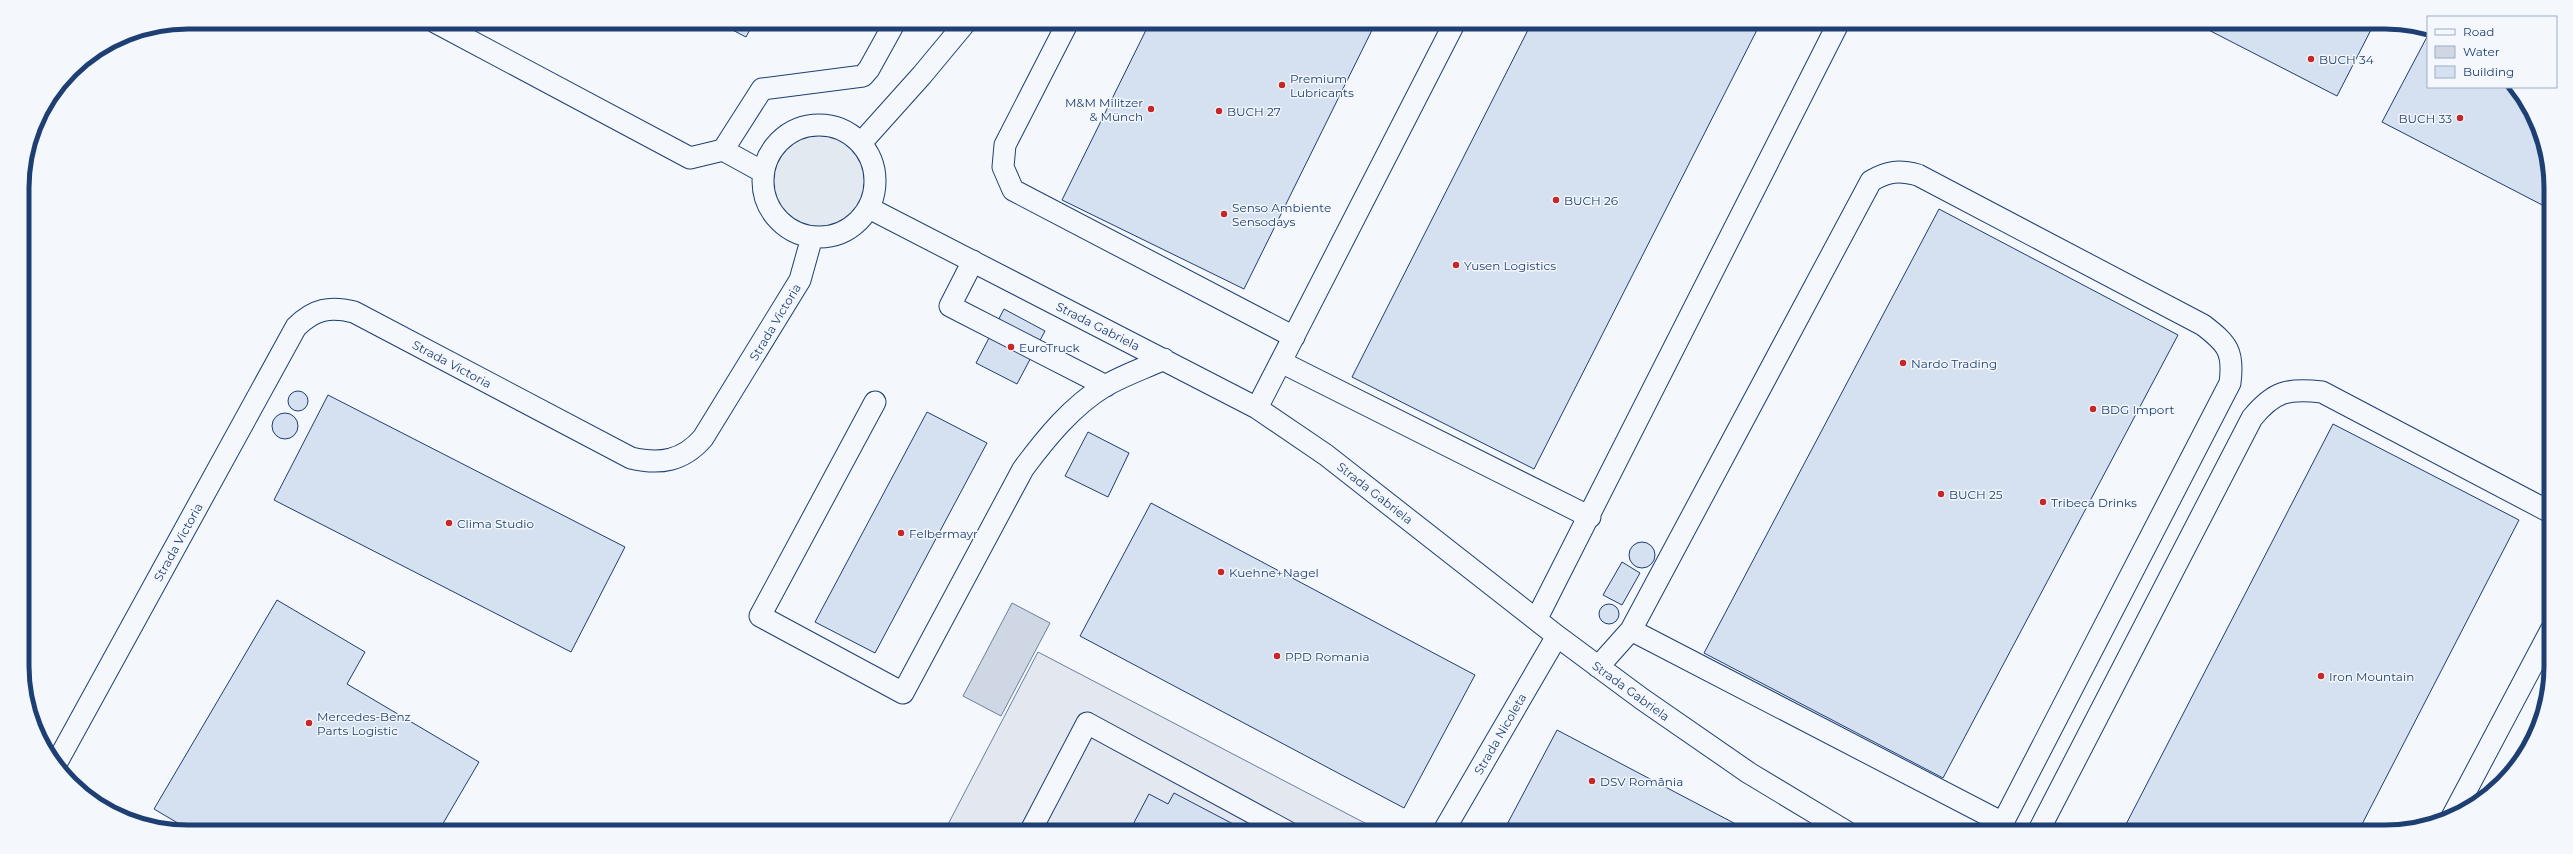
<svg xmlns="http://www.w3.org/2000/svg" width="2573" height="854" viewBox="0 0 2573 854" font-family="Montserrat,sans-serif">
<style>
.green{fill:#e3e9f0;stroke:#687fa3}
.parking{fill:#e3e8f0;stroke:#687fa3}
.water{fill:#cfd7e4;stroke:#687fa3}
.building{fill:#d5e0f0;stroke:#1d3f73}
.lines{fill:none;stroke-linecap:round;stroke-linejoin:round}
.minor-casing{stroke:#1d3f73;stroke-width:23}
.minor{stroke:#f4f7fb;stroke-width:21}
.poi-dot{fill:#c62828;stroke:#f4f7fb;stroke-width:1.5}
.labels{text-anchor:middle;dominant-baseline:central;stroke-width:3;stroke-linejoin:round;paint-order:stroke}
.poi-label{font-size:12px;fill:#1d3f73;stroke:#f4f7fb;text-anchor:start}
.street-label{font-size:12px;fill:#1d3f73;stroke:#f4f7fb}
.rim{fill:none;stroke:#1d3f73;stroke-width:5}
</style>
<rect width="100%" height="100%" fill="#f4f7fb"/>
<path class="green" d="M763 181a56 56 0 1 1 112 0a56 56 0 1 1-112 0Z"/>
<path class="parking" d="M1038,652L1382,832H944Z"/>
<path class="water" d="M1012,603L1050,623L1001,716L963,696Z"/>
<path class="building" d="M717,22H754L746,37Z
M1150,22H1376L1244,289L1062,200Z
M1532,22H1761L1534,469L1352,377Z
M2193,22H2375L2337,96Z
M2428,35V87H2515L2534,114L2548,156V208L2382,122Z
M1939,209L2178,335L1943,778L1704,653Z
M1004,309L1045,331L1017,384L976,363Z
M288 401a10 10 0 1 1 20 0a10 10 0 1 1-20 0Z
M328,395L625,547L571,652L274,500Z
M927,412L987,443L875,653L815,622Z
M272 426a13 13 0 1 1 26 0a13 13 0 1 1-26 0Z
M2333,424L2519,520L2358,832H2122Z
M1088,432L1129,453L1108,497L1065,476Z
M1151,503L1475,675L1404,808L1080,636Z
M1629 555a13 13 0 1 1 26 0a13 13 0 1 1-26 0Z
M1622,562L1640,573L1622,605L1603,595Z
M277,600L365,652L347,684L479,762L438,832H193L154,809Z
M1599 614a10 10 0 1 1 20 0a10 10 0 1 1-20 0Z
M1557,730L1751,832H1503Z
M1174,793L1235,825L1231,832H1129L1149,794L1168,804Z"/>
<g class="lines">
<defs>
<path id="minor" d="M435,22L690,158L723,150L762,89L863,76L869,69L895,22
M1068,22L1005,145L1003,167L1013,190L1294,337
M763 181a56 56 0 1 1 112 0a56 56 0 1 1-112 0Z
M861,143L922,75L966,22
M723,150L763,172
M869,208L1257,408L1326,455L1557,636L1642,699L1749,773L1847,832
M973,261L950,306L1106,386
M1281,362L1590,517
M875,402L760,616L903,693L1023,469C1046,438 1072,406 1105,386C1124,375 1145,368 1164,359
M1257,408L1455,22
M1537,618L1839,22
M1631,630L2003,823
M1598,667L1631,630L1871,181C1888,171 1899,170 1918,175L2203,325C2228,344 2234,352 2230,383L1998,832
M56,764L296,327C314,309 330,306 354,312L631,458C660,465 683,461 703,438L800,280L812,237
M2452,817L2551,630
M1030,832L1087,723L1288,832
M1443,832L1557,636
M2038,832L2252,418C2274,391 2288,388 2322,392L2550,512"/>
</defs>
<use href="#minor" class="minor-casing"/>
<use href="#minor" class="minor"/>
</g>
<g class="poi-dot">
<circle cx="2311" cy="59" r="4"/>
<circle cx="1282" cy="85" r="4"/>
<circle cx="1151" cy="109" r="4"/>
<circle cx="1219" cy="111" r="4"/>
<circle cx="2460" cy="118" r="4"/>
<circle cx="1556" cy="200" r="4"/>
<circle cx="1224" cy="214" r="4"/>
<circle cx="1456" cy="265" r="4"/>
<circle cx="1011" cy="347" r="4"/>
<circle cx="1903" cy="363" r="4"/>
<circle cx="2093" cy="409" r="4"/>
<circle cx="1941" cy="494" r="4"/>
<circle cx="2043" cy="502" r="4"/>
<circle cx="449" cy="523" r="4"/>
<circle cx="901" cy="533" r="4"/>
<circle cx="1221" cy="572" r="4"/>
<circle cx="1277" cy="656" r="4"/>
<circle cx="2321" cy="676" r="4"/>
<circle cx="309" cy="723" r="4"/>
<circle cx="1592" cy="781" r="4"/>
</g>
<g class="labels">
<g class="poi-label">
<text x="2319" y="59">BUCH 34</text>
<text x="1290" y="78">Premium<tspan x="1290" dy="14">Lubricants</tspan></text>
<text x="1143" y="102" text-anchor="end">M&amp;M Militzer<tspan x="1143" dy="14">&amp; Münch</tspan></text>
<text x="1227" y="111">BUCH 27</text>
<text x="2452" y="118" text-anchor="end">BUCH 33</text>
<text x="1564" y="200">BUCH 26</text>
<text x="1232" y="207">Senso Ambiente<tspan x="1232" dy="14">Sensodays</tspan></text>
<text x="1464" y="265">Yusen Logistics</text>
<text x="1019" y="347">EuroTruck</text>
<text x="1911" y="363">Nardo Trading</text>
<text x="2101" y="409">BDG Import</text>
<text x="1949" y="494">BUCH 25</text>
<text x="2051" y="502">Tribeca Drinks</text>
<text x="457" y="523">Clima Studio</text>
<text x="909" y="533">Felbermayr</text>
<text x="1229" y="572">Kuehne+Nagel</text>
<text x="1285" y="656">PPD Romania</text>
<text x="2329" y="676">Iron Mountain</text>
<text x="317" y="716">Mercedes-Benz<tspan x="317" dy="14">Parts Logistic</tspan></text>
<text x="1600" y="781">DSV România</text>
</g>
<g class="street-label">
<text transform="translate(775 322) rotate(-59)">Strada Victoria</text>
<text transform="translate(1098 326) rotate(27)">Strada Gabriela</text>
<text transform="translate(452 364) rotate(28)">Strada Victoria</text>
<text transform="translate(1375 493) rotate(38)">Strada Gabriela</text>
<text transform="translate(178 542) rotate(-61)">Strada Victoria</text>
<text transform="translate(1631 691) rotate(36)">Strada Gabriela</text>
<text transform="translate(1500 734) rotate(-60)">Strada Nicoleta</text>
</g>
</g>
<path d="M0 0H2573V854H0ZM188 29H2385A159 159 0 0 1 2544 188V666A159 159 0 0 1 2385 825H188A159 159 0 0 1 29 666V188A159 159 0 0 1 188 29Z" fill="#f4f7fb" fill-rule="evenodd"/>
<path class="rim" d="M188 29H2385A159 159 0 0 1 2544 188V666A159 159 0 0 1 2385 825H188A159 159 0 0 1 29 666V188A159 159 0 0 1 188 29Z"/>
<rect x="2427" y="16" width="130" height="72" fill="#f4f7fb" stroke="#9eadc5"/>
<rect x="2435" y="29" width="20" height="6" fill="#f4f7fb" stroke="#9eadc5"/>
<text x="2463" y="36" font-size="12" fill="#1d3f73">Road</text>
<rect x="2435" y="46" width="20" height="12" fill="#cfd7e4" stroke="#9eadc5"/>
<text x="2463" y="56" font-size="12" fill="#1d3f73">Water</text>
<rect x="2435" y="66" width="20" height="12" fill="#d5e0f0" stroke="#9eadc5"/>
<text x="2463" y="76" font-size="12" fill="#1d3f73">Building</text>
</svg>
